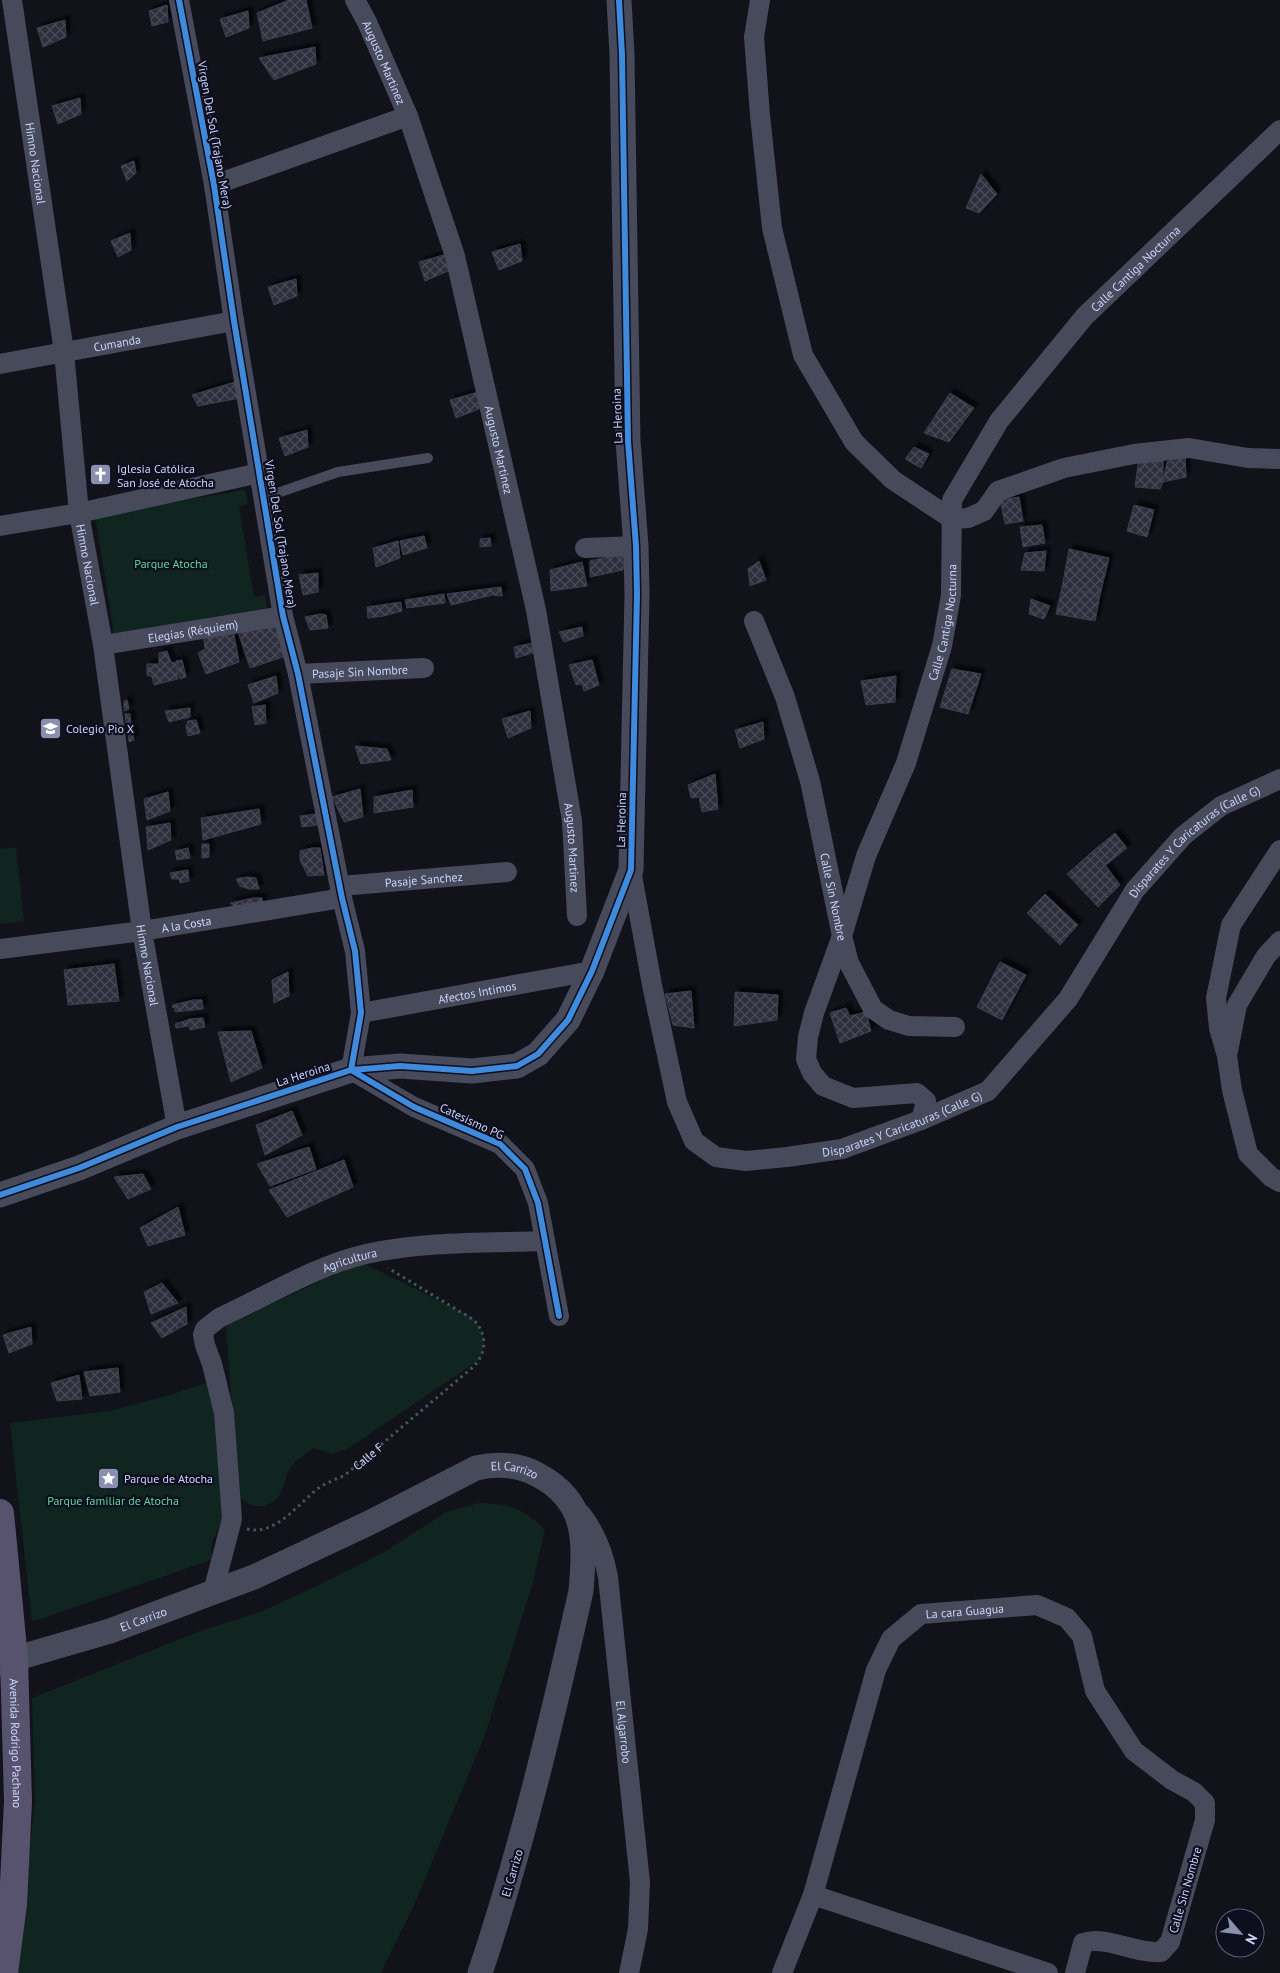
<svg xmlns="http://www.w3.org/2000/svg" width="1280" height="1973" viewBox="0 0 1280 1973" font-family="'PT Sans',sans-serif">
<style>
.green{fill:#102420}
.building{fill:url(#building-cross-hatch);stroke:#3b3d4e;filter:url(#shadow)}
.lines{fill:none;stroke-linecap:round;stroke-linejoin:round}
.path{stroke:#45565c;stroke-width:3;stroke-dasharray:2.5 4;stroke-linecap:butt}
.service{stroke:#464a5b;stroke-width:10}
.minor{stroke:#464a5b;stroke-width:20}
.tertiary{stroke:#464a5b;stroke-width:25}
.primary{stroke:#57536e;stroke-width:28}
.cycleway-casing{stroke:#0d0e1e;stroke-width:9}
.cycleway{stroke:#408adc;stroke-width:6}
.labels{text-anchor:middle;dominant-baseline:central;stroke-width:4.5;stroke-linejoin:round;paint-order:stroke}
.street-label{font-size:12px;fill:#ccd3fd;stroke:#0d0e1e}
.poi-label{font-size:12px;fill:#ccd3fd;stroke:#0d0e1e;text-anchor:start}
.park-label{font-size:12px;fill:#5cd99a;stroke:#0d0e1e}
</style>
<defs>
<pattern id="building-cross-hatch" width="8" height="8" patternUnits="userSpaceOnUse" patternTransform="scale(1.25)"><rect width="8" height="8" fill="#2e2f3c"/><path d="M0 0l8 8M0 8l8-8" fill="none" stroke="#4b4c59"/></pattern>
<filter id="shadow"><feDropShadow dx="4.5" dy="-4.5" stdDeviation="1" flood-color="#0009"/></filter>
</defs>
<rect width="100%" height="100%" fill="#11121a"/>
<path class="green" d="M245,490L248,504L239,506L254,597L265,595L267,608L114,634L95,515Z
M16,847L24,921L0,924V849Z
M361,1262L470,1316C484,1328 488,1344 479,1360L349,1448L332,1454L313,1448C306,1454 293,1462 289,1470C285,1478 285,1488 279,1496C266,1511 250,1508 238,1496L226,1325Z
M215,1380L225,1514L212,1542L211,1560L32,1622L10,1423L109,1411L170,1395Z
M480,1503C512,1504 521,1508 545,1529L532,1586L485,1735L415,1903L381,1973H16L35,1802L32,1698L200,1631L260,1612L317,1586L386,1551L446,1512Z"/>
<path class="building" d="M289,0H306L312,28L263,41L257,13Z
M167,5L168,22L152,26L149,11Z
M248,11L249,28L226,37L220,19Z
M65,20L66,37L43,47L37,28Z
M315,47L316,64L274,80L259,58Z
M80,98L81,114L58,124L52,106Z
M134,161L136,173L127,181L121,166Z
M981,174L997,194L979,213L966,208Z
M130,233L131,250L118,257L111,241Z
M520,244L522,261L499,270L492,252Z
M447,254L448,271L425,281L419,262Z
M296,279L297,296L274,305L268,287Z
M238,381L240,398L198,406L192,395Z
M478,392L479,409L456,418L450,400Z
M950,393L974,408L949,442L924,433Z
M307,430L308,447L285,456L279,438Z
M914,447L929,454L921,468L905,459Z
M1185,453L1186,477L1163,482L1167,462Z
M1139,457H1163V482L1160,489L1135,487Z
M1019,497L1023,521L1005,524L1000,500Z
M1134,505L1154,510L1147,537L1127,531Z
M1042,525L1045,543L1023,547L1020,527Z
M424,536L427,548L403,555L400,541Z
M490,538L491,546L480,547V539Z
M398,541L400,558L376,567L373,548Z
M1069,549L1109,558L1100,595L1062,587Z
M1046,551L1044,571L1021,570L1025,553Z
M625,553L623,570L590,577V561Z
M759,561L766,580L750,586L748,569Z
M582,562L587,586L551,591L550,570Z
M318,573V592L303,595L299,575Z
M501,587L502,596L493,595L451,605L447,594Z
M1062,587L1100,595L1095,621L1056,614Z
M444,594L445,603L407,608L405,600Z
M1031,599L1050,606L1044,619L1029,614Z
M401,602L402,611L384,616L368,618L367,607Z
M320,614L326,615L328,628L310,630L305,617Z
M277,623L283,657L250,668L237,629Z
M582,627L583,636L564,642L559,632Z
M233,629L239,662L206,674L198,653L205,649L203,633Z
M537,642L539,651L516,658L514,647Z
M167,651L171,662L176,663L178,679L154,685L152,677L147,675V664H159V653Z
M182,660L186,677L180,679L176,661Z
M592,660L599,685L584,691L582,684L576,685L569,665Z
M952,669L981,674L968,714L940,707Z
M276,676L278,693L254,703L248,685Z
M896,676L895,702L866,705L861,681Z
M127,700L129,709L124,711V701Z
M265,705L266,723L255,725L252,707Z
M190,708V717L169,722L165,711Z
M530,711L531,728L508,738L502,719Z
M125,714H130L131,724L126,725Z
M196,720L200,733L188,736L186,727L188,721Z
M763,722L764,739L740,748L735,730Z
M128,730H132L134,740L129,742Z
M355,746L387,749L391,760L361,764Z
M715,774L718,809L702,812L699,797L691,798L688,785Z
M360,789L363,817L344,822L332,797Z
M412,790L413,807L374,813V797Z
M168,792L170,811L147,820L144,799Z
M259,809L261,824L203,840L201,818Z
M316,814L317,825L302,827L300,816Z
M170,823L171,840L148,850L146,827Z
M1115,833L1127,848L1106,865L1094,850Z
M202,844H209V857L202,858Z
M188,848L190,858L177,860L175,851Z
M312,848H320L324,875L308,876L300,860V851Z
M1094,850L1120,885L1098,907L1067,874Z
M188,870L189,881L180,883L179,879H172L170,873Z
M247,877L256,878L259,889H249L240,886L236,879Z
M1045,894L1078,925L1060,945L1027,913Z
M253,898H262L264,909L235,907L230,903Z
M1000,962L1026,975L1002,1020L977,1007Z
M114,964L119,1001L68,1005L64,970Z
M288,972L289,996L274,1003L272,980Z
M691,991L694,1028L673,1025L665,994Z
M735,992L778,995L777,1020L734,1026Z
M193,1000H202L203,1009L175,1012V1008L172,1007L173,1005Z
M846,1008L850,1016L866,1012L871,1031L840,1043L830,1013Z
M203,1018L205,1027L190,1030L189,1026L176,1028L175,1024L190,1019Z
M251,1031L262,1068L231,1082L218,1032Z
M292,1111L302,1135L265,1155L256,1125Z
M309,1147L316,1169L270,1186L257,1164Z
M344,1160L353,1187L287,1217L269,1190Z
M143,1174L151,1189L128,1199L114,1177Z
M178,1207L185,1235L148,1246L140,1228Z
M162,1283L178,1303L151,1314L144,1292Z
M186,1307L187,1324L162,1338L151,1323Z
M31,1327L32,1344L9,1353L3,1335Z
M118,1368L120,1392L90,1396L84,1372Z
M79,1375L82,1399L57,1401L51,1383Z"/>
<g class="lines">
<path class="path" id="s1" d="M247,1529C277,1536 299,1502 320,1487C328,1482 337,1479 345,1475L472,1368C487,1354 488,1335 474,1320L388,1268"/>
<path class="service" d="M263,498L338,472L428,458"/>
<g class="minor">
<path id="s2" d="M12,0L64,352L79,513L103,645L142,931L177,1127"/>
<path d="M179,0L214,185L234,321L283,616L298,674L342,898L355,951L361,1013L351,1070L414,1107L500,1144L525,1169L538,1203L559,1316"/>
<path id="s3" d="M355,0L367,22L408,116L455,256L536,610L572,821L577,916"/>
<path d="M760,0L754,37L760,115L772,228L803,355L854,442L893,480L952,519L968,518L984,511L998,491L1024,482L1064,468L1134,454L1189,448L1248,458L1280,459"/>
<path d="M214,185L408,116"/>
<path id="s4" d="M0,364L234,321"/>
<path d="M0,526L79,513L259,473"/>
<path d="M585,548L636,546"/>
<path id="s5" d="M754,621L785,697L810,781L842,936L849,963L873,1009L889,1020L909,1026L955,1027"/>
<path id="s6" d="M103,645L283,616"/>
<path id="s7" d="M298,674L424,668"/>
<path d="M1280,850L1231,925L1216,998L1219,1028L1227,1056L1232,1090L1248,1154L1271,1177L1280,1182"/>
<path id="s8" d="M631,870L652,985L677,1102L694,1141L716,1157L746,1161L787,1157L842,1149L921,1120L988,1091L1068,999L1135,890L1183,836L1221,806L1280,779"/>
<path id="s9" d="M340,886L507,872"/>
<path id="s10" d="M0,949L142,931L342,898"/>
<path id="s11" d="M361,1013L592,971"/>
<path d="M1228,1051L1237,1005L1266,956L1280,941"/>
<path id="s12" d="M921,1120L926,1101L917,1093L853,1098L823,1086L812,1073L806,1059L808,1037L814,1013L842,936L866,856L906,763L942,646L951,595L952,500L999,421L1085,316L1280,130"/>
<path id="s13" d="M581,1514C595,1532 604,1554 608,1577L640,1882L638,1929L629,1973"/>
<path id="s14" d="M213,1592L232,1519L224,1413L212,1364L205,1345L203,1335L205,1329L219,1318C265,1297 317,1265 366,1254C424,1241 486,1243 545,1241"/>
<path d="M813,1895L1048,1973"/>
<path id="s15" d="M782,1973L813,1895L876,1670L891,1639L921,1614L1037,1605L1067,1618L1082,1636L1095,1691L1134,1751L1172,1780L1194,1792L1205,1803V1820L1170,1942L1161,1952C1135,1954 1106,1935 1083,1943L1075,1973"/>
</g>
<g class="tertiary">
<path d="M0,1195L79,1168L177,1127L351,1070L400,1066L472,1071L517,1066L538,1054L568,1020L592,971L631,870L637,594L636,546L628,441L622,55L619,0"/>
<path id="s16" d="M0,1663L110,1631L254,1577L369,1523L476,1468C498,1463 518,1464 538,1475C588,1501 585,1542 581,1591C552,1720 522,1848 480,1973"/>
</g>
<path class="primary" id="s17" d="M0,1513L14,1659L18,1801L13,1904L4,1973"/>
<defs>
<path id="cycleway" d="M179,0L214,185L234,321L283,616L298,674L342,898L355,951L361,1013L351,1070L414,1107L500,1144L525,1169L538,1203L559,1316
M0,1195L79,1168L177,1127L351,1070L400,1066L472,1071L517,1066L538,1054L568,1020L592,971L631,870L637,594L636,546L628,441L622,55L619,0"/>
</defs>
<use href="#cycleway" class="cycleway-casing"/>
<use href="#cycleway" class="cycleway"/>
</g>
<defs>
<symbol id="church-square" viewBox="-11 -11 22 22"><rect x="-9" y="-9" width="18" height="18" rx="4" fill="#8b8fae" stroke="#0d0e1e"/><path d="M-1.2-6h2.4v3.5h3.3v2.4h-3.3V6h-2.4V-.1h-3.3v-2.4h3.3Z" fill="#fff"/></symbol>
<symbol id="school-square" viewBox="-11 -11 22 22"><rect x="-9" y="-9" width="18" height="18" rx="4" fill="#8b8fae" stroke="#0d0e1e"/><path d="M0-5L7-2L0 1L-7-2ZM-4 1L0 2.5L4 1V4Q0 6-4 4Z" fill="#fff"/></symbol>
<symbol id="sight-square" viewBox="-11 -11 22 22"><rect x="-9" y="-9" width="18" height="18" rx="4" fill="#8b8fae" stroke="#0d0e1e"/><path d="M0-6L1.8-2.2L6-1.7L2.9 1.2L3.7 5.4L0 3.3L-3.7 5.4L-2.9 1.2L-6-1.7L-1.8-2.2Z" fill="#fff"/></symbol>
</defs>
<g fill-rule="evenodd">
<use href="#church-square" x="88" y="462" width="25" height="25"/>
<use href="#school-square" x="38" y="716" width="25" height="25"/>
<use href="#sight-square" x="96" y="1466" width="25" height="25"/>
</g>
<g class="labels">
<g class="street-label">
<text stroke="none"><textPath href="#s3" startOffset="69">Augusto Martinez</textPath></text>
<text transform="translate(215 135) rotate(80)">Virgen Del Sol (Trajano Mera)</text>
<text stroke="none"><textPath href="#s2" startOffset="165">Himno Nacional</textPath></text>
<text stroke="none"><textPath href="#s12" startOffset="1040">Calle Cantiga Nocturna</textPath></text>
<text stroke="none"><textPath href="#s4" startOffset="119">Cumanda</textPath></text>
<text transform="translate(617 416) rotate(-92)">La Heroina</text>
<text stroke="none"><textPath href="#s3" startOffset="474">Augusto Martinez</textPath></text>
<text transform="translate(281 534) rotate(81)">Virgen Del Sol (Trajano Mera)</text>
<text stroke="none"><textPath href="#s2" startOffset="570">Himno Nacional</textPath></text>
<text stroke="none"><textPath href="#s12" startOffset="620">Calle Cantiga Nocturna</textPath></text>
<text stroke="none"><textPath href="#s6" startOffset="91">Elegías (Réquiem)</textPath></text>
<text stroke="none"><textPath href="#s7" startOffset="62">Pasaje Sin Nombre</textPath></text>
<text transform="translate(621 820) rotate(-89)">La Heroina</text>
<text stroke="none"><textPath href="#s8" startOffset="918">Disparates Y Caricaturas (Calle G)</textPath></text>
<text stroke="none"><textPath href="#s3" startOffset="879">Augusto Martinez</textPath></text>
<text stroke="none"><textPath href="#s9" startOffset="84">Pasaje Sanchez</textPath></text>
<text stroke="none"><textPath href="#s5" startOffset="288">Calle Sin Nombre</textPath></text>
<text stroke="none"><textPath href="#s10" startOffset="188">A la Costa</textPath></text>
<text stroke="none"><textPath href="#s2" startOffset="975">Himno Nacional</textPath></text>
<text stroke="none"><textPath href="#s11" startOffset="118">Afectos Intimos</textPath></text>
<text transform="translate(303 1074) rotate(-18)">La Heroina</text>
<text transform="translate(472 1121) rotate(25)">Catesismo PG</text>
<text stroke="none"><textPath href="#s8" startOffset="498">Disparates Y Caricaturas (Calle G)</textPath></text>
<text stroke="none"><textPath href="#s14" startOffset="430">Agricultura</textPath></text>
<text stroke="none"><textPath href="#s1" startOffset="145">Calle F</textPath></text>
<text stroke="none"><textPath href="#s16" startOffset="555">El Carrizo</textPath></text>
<text stroke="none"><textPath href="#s15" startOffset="435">La cara Guagua</textPath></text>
<text stroke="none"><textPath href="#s16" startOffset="150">El Carrizo</textPath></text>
<text stroke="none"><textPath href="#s13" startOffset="225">El Algarrobo</textPath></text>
<text stroke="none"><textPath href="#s17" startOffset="231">Avenida Rodrigo Pachano</textPath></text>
<text transform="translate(512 1873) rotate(-74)">El Carrizo</text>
<text transform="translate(1185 1890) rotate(-74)">Calle Sin Nombre</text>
</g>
<g class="poi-label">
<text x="117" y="468">Iglesia Católica<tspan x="117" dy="14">San José de Atocha</tspan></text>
<text x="66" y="728">Colegio Pio X</text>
<text x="124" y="1478">Parque de Atocha</text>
</g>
<g class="park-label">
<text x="171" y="563">Parque Atocha</text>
<text x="113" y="1500">Parque familiar de Atocha</text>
</g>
</g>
<g transform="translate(1240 1933) rotate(118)"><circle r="24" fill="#0d0e1e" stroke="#595d77"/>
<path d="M0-4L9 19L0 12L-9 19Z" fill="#8b8fae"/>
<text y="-8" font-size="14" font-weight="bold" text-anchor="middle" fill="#ccd3fd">N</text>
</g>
</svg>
